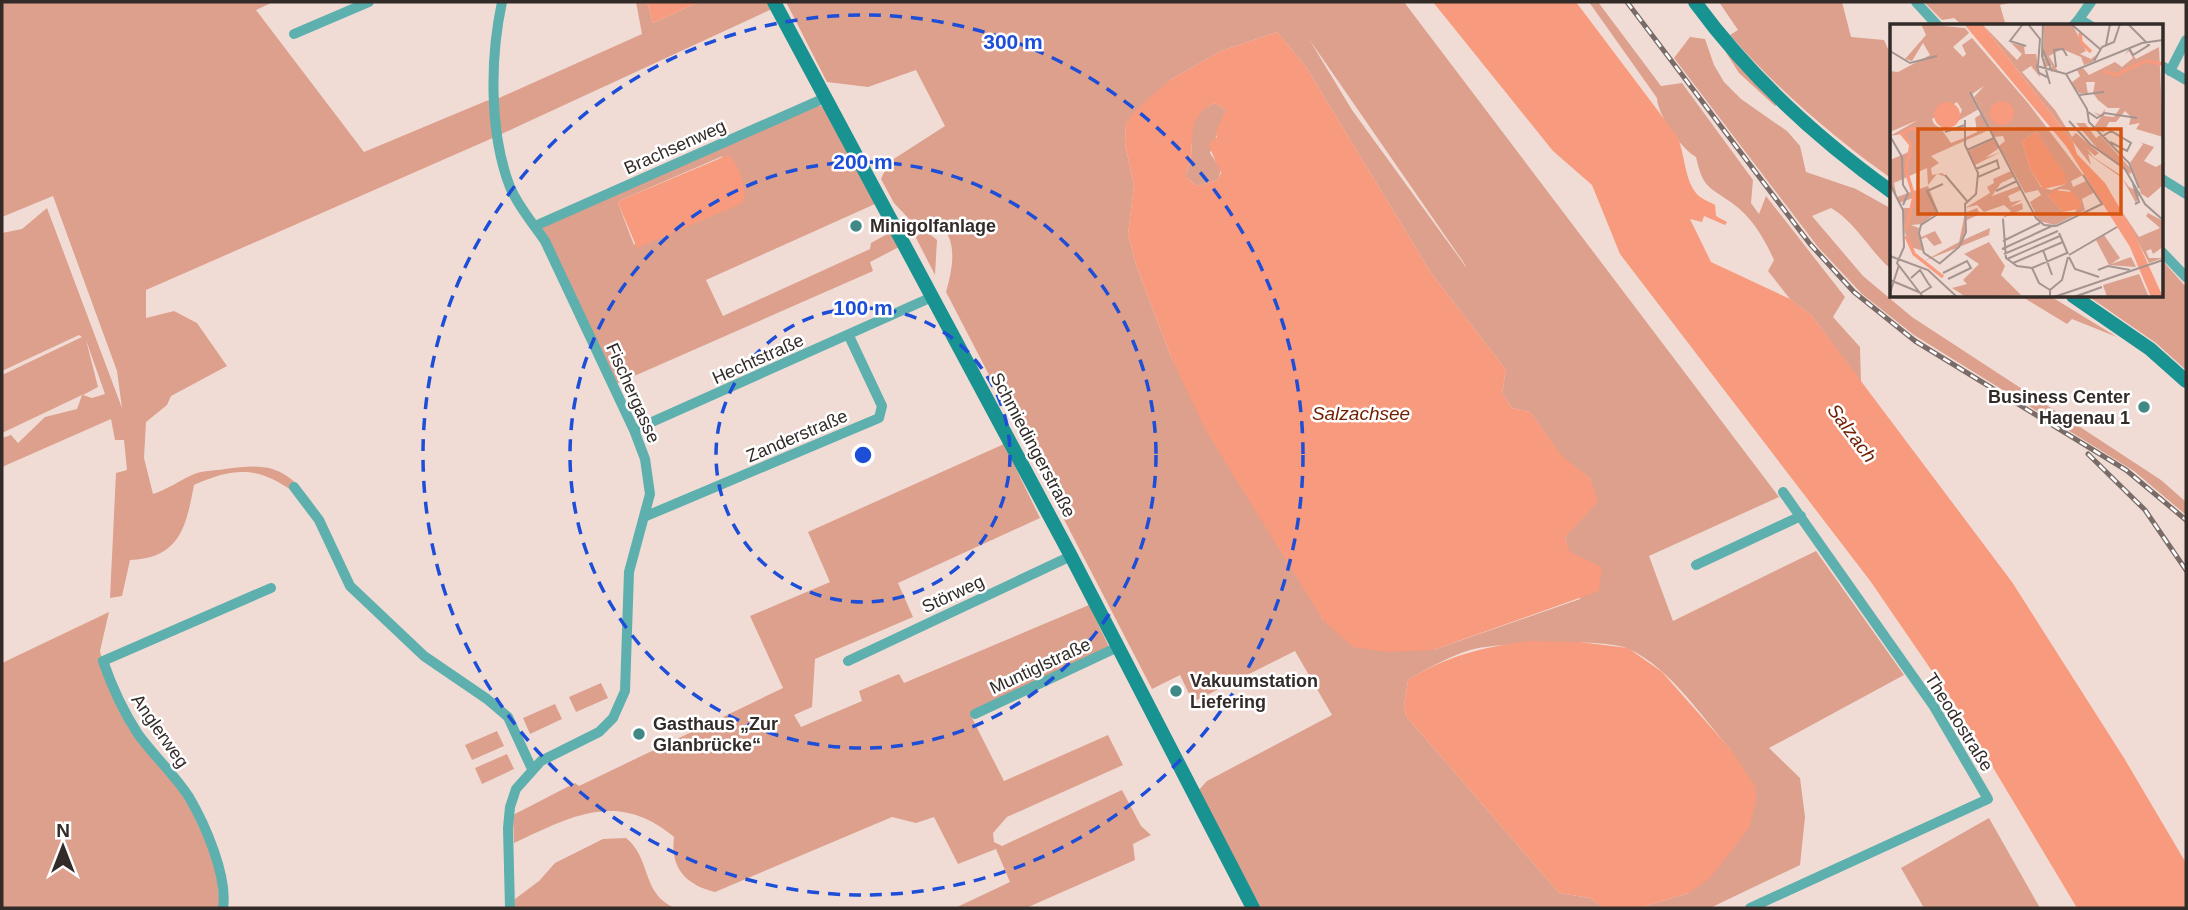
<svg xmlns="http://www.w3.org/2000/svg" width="2188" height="910" viewBox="0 0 2188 910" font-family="Helvetica,sans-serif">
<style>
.green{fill:#dca08d;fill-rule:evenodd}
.water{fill:#f89a7d;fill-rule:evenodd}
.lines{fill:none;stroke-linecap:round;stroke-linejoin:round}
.street{stroke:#5db0ae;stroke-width:10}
.secondary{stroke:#189391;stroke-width:14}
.rail-casing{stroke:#796c68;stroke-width:5}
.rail{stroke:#fff;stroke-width:2.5;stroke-dasharray:8;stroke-linecap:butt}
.ring{fill:none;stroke:#1d4ed8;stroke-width:3.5;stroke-dasharray:12 9}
.poi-dot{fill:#418987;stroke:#fff;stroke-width:2.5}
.labels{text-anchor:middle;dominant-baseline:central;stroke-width:5;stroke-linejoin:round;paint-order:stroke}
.street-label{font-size:18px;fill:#332b28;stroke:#fff}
.poi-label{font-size:18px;font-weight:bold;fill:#332b28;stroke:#fff;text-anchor:start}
.water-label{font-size:19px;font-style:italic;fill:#711f01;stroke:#fff}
.inset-river{fill:none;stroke:#f89a7d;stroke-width:3.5}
.inset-road{fill:none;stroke:#a59590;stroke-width:2}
.view{fill:#d6540f;fill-opacity:0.15;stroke:#d6540f;stroke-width:3.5}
.inset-edge{fill:none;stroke:#332b28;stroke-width:3.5}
.centre{fill:#1d4ed8;stroke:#fff;stroke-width:3.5}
.ring-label{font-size:21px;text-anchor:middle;font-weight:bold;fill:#1d4ed8;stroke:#fff;stroke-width:5;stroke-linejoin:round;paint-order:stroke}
</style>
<rect width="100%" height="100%" fill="#f1dcd5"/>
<path class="green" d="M2,2H273L256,10L364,152L486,101L499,98L642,34L636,2H647L653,23L699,2H768L772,9L495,137L146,290V318L174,311L197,323L227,366L171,396L167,405L146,422L144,458L153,494C168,489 179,481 192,475C202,470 214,471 225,469C272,462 288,468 316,508C271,475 251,459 194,485C186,527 180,558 130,560L122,596L110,598L116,473L127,470L124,440H115L111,419L2,467V438L11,435L18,443L45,417L77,409L82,395L2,433V375L82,337L79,335L2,371V233L22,229L47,208L122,408L117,371L53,196L2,217ZM86,340L105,394L92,398L83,395L98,387Z
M786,2H1404L1779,497L1649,556L1673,621L1816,551L1904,675L1769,748L1800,778L1805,817L1800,865L1710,908H1639L1689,893L1731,750C1701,716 1671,669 1629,649C1606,638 1497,642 1470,650C1448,657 1428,668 1408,680L1404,706L1406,716L1559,893L1590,898L1604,908H1261L1197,792L1207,781L1332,715L1295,651L1193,702L1180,675L1152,689L946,292C952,271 961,233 933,222C927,220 918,222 911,221L894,203L881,179L889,162L945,126L916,70L868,87L827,82ZM1277,32L1306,67L1431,273L1506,370L1502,393L1512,408L1530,412L1563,458L1590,478L1597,502L1565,536L1580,599L1433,650L1323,620L1171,357L1136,265L1128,234L1134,185L1125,144L1126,123L1170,80L1221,51ZM1309,39L1466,266V267L1352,110Z
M1589,2H1598L1661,86L1682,83L1753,180L1751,203L1759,214L1766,196L1845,297L1833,317L1860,347L1861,382L1812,316L1790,299L1768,271L1774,260C1764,238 1752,217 1732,203C1708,186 1703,188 1696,157C1682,150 1657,114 1657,98Z
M1719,2H1842L1851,37L1884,40L1892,58V179C1834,138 1777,89 1730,35L1738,30Z
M1924,2H2014L2000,5L2006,26H1963L1954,18L1942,20Z
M1690,37L1705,39L1714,65L1724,82L1741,99L1787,131L1800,146L1806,172L1856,189L1892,209V270C1870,252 1856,222 1831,208L1812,216L1863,276L1912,317L2161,480L2186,502V515L2134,471L1914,335L1862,294L1818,247L1674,58Z
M1725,51L1778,104L1775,106L1739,73Z
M1215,103L1226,110L1210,153C1216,163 1224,167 1218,180L1197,186L1186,177C1186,171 1189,167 1190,161C1196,136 1182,117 1215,103Z
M818,105L824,107L875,204L706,280L723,316L870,249L871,243L891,232L899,247L870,262L873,271L616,384L542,229L544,225ZM723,156L634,245L618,203L621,200Z
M927,232L937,240L935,275L915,236Z
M2162,260L2186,287V370L2156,343L2088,296H2162Z
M2021,296H2050L2117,337L2072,319L2067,324Z
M1004,444L1040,518L898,583L913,617L815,659L812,707L794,715L801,727L862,701L859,691L899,674L904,683L1089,605L1110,649L970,714L1004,781L1108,735L1123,765L1007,817L993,833L994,842L1002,846L1122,790L1141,826L1151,835L1133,844L1135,860L1026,908H955L1010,882L996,849L958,864L934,817L916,823L892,817L715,892C687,885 670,869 674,837C618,790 572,816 514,843L513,815L575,783L579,786L783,688L750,616L830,582L808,532Z
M109,612L100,651L108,684L190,807L216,864L220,908H2V663Z
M601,683L608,698L576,712L569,697Z
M555,704L562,719L530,734L523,718Z
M497,731L504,746L472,760L465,745Z
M507,754L514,769L482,784L475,768Z
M1989,818L2040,908H1924L1901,868Z
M626,838C652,859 641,894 675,908H515V899L539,881L555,863L603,839Z"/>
<path class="water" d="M647,2H699L653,23Z
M1433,2H1576L1677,136C1685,153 1684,178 1696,193C1699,198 1710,202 1715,205L1716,216L1727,222L1725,225L1704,216L1702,222L1690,219L1711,262L1790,299L1812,316L2012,582L2124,758L2186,863V908H2077L1958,709L1871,582L1620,254L1592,185L1553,151Z
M1277,32L1306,67L1431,273L1506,370L1502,393L1512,408L1530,412L1563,457L1590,478L1598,502L1565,537L1570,552L1602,567L1599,591L1433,650L1386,652L1353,647L1323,620L1206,431L1171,357L1136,265L1128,234L1134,185L1125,144L1126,123L1139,107L1170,80L1221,51ZM1215,103L1226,110L1216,131L1217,137L1208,144L1221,173L1218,180L1197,186L1186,177C1186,170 1189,167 1190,161C1195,136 1186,116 1215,103Z
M728,155C739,162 748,191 743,203L637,248L618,203L621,200Z
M1528,641L1579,642L1628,648L1662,672L1731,750L1756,787V802L1749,828L1710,878L1689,893L1639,908H1604L1590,898L1559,893L1406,716L1404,706L1408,680C1449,655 1481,648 1528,641Z"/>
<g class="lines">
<path class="street" d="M502,2C490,58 489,133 510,187C519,208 533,223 545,241L634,430L645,459L650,494L629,572L625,691L613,718L599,732L541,761L516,789L510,807L508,828L510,908
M1916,2L1938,26
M2079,19L2091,2
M2073,26L2079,19L2091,26
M294,34L369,2
M2162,66L2186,80
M2170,71L2186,40
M2162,179L2186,194
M535,226L827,97
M2162,252L2186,277
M634,430L932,297
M294,487L319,520L350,586L424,656L487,699L508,717L532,769
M644,517L879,418L882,406L849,336
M1696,565L1801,516
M848,661L1071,556
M975,714L1118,647
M223,908C228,877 205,824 189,797C174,774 154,756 138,734C123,711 112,687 103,661L271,588
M1750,908L1988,799L1933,705L1783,492"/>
<path class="secondary" d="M774,2L1071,556L1253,908
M1695,2C1749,76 1818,139 1892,192
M2073,296L2150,349L2186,381"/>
<defs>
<path id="rail" d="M1627,2L1810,244L1854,292L1915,341L2126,470L2186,520
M2088,454L2145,510L2186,570"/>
</defs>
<use href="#rail" class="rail-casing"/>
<use href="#rail" class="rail"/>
</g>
<g class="ring">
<circle cx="863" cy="455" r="147"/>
<circle cx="863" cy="455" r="293"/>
<circle cx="863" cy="455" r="440"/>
</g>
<g class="poi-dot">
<circle cx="856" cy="226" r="7"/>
<circle cx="2144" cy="407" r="7"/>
<circle cx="1176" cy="691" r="7"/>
<circle cx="639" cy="734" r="7"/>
</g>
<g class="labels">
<g class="street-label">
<text transform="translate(675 147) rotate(-24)">Brachsenweg</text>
<text transform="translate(758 359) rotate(-24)">Hechtstraße</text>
<text transform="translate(633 393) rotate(66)">Fischergasse</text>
<text transform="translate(797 436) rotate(-23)">Zanderstraße</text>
<text transform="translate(1033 445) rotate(62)">Schmiedingerstraße</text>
<text transform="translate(953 594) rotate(-25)">Störweg</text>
<text transform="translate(1040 666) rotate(-25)">Muntiglstraße</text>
<text transform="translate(1959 722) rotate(58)">Theodostraße</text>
<text transform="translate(160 731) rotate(55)">Anglerweg</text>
</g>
<g class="poi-label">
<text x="870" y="226">Minigolfanlage</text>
<text x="2130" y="397" text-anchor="end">Business Center<tspan x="2130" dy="21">Hagenau 1</tspan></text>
<text x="1190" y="681">Vakuumstation<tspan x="1190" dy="21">Liefering</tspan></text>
<text x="653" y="724">Gasthaus „Zur<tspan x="653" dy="21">Glanbrücke“</tspan></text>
</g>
<g class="water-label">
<text x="1361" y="413">Salzachsee</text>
<text transform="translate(1852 433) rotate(53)">Salzach</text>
</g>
</g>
<g transform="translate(1890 24)">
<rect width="273" height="273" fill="#f1dcd5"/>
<path d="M31,0L75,4L79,9L63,23L73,33L76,30L72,21L82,14L138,79L193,151L181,157L183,163L196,157L205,168L192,175L195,186L165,201L149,197L140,178L151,171L148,166L135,169L109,122L115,117L113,112L104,113L84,73L94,62L82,70L89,85L52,106L61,119L74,114L87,108L85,94L91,90L99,106L41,132L49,139L41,144L42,151L52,149L57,153L47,150L38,161L37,144L4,159L7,173L38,162L48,187L32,200L21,201L29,204V214L45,207L52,219L44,222L36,213L30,216L33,227L21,223L15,209L13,184H20L23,174L9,179L0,160V136L21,127V120L12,110L0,112L28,96L0,108V47L8,48L40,31L33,19L22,37L15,35L36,11ZM67,78L72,86L67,96L50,104L44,100L42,95ZM146,108L173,148L176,160L161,166L151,163L140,145L132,117ZM170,165L179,166L191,178L185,188H173L158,172ZM92,0L127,36L132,30L121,19L134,22L135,30H146L150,53L141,42L132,48L165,86L182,113L186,109L209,129L205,132L197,125L203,133L229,150L239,163L251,169L240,139L253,120L250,118L264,123L254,137L266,143L273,139V161L258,174L250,169L246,179L232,154L198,130L201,141ZM154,0H182L196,27L190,30L201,35L206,31L203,38L194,41L191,33L172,25L159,32L169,49L162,46V41L155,43L154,34H160L153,33ZM269,23L273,113L246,105L250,99L239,101L241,93L235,87L226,98H219L214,108L208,107L204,103L211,93L203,88L211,91L215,85L214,92L224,93L230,84H218L208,76L203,69L205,58H196L198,70L189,69L181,59L190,52L187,46L193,44L199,51L225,38L232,43L243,34L239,27L235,31L239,25L246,35ZM186,99H195L206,114L210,111L243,147L240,150L207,124ZM104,115L109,124L95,134L111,128L85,141L78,127ZM121,147L124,153L111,159L102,172L129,162L131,166L118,172L121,178L132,176L120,183L132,179L133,185L111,195L121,187L114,181L94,188L87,181L75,184L100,169L97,163L104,159L103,155ZM87,184L90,190L75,197V209L71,217L100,204L99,211L34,237L69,218L75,189ZM231,186L249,213L270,204L256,192L258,189L273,197V223L263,230L261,225L256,227L259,234H273L259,239ZM214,211L230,234L221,240L241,233L246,243L219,241L206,216ZM99,218L115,242L111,251L131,271L76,273L62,264L77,260L73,256L89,240L74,230ZM249,250L259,273H217L213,261Z" fill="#dca08d" fill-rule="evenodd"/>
<path d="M74,0H92L183,118L187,130L215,159L242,205L273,273H261L240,223L176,122ZM100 89a12 12 0 1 1 24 0a12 12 0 1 1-24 0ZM44 91a13 13 0 1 1 26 0a13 13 0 1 1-26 0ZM146,108L175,150L176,160L153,165L140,145L132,117ZM164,166L182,168L191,178L189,185L173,188L158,172Z" fill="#f89a7d"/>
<path class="inset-river" d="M190,9L191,18L201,28M214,47L226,51L255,37L273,40M16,206L24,173L16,146L21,121L12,110L22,104L28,108M16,212L24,230L53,253"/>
<path class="inset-road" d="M133,0L120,17L136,22M138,0L150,15L148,41M153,0L152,32L160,60M181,0L210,25M238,0L259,21L243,31L239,24M216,21L220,0M152,24L162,47M0,27L20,39L47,32M204,37L212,23L224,18L230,0M166,43L164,26L173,25L177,32M176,50L197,85L199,98L239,139L249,164M157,53L149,49L147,42L176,50L252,19L273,16M80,68L146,194L154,201L166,202M189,71L214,68M198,88L207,94L215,89L247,94M179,97L200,120L235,145L255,180L273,196M55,108L75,101M0,112L12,133L13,161L18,169L13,181M213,112L221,107L241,119L237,127L220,118M77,126L104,114M86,145L108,136M55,151L77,177M88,153L109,144L107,137M0,160L13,186L14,223L7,239L33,273M243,160L249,178L245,180M106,167L127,157M113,195L116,234L127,242L142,244L149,259L160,266M166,202L212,180L193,151M169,209L178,230M113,217L150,199M112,225L162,202M153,226L162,251M114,230L168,207M179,231L227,203M0,232L38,246L67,273M179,233L185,245L209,253M117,235L170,212M49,239L34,229L29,209L31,201L48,190L37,167L53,160M123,239L173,218M49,240L69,223L76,208L75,180L86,170L88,149L75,121V96M142,244L177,229M208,246L218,242L240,246M53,249L77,237L81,244L58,255M21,254L30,246L38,259L41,263L31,269M0,256L31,269M0,269L9,241M160,273V266L172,256L178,233M164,273L273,236M184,273L212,263"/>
<path class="view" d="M28,105H231V190H28Z"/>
<rect width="273" height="273" class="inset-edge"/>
</g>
<circle cx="863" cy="455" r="10" class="centre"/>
<g class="ring-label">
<text x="1013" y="49">300 m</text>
<text x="863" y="169">200 m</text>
<text x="863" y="315">100 m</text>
</g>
<rect width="2188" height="910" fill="none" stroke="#332b28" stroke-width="7"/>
<g transform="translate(63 847)" stroke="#ffffff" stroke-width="5" paint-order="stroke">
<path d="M0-5L12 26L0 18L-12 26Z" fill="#332b28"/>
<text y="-10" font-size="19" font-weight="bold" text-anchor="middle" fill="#332b28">N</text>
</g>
</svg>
